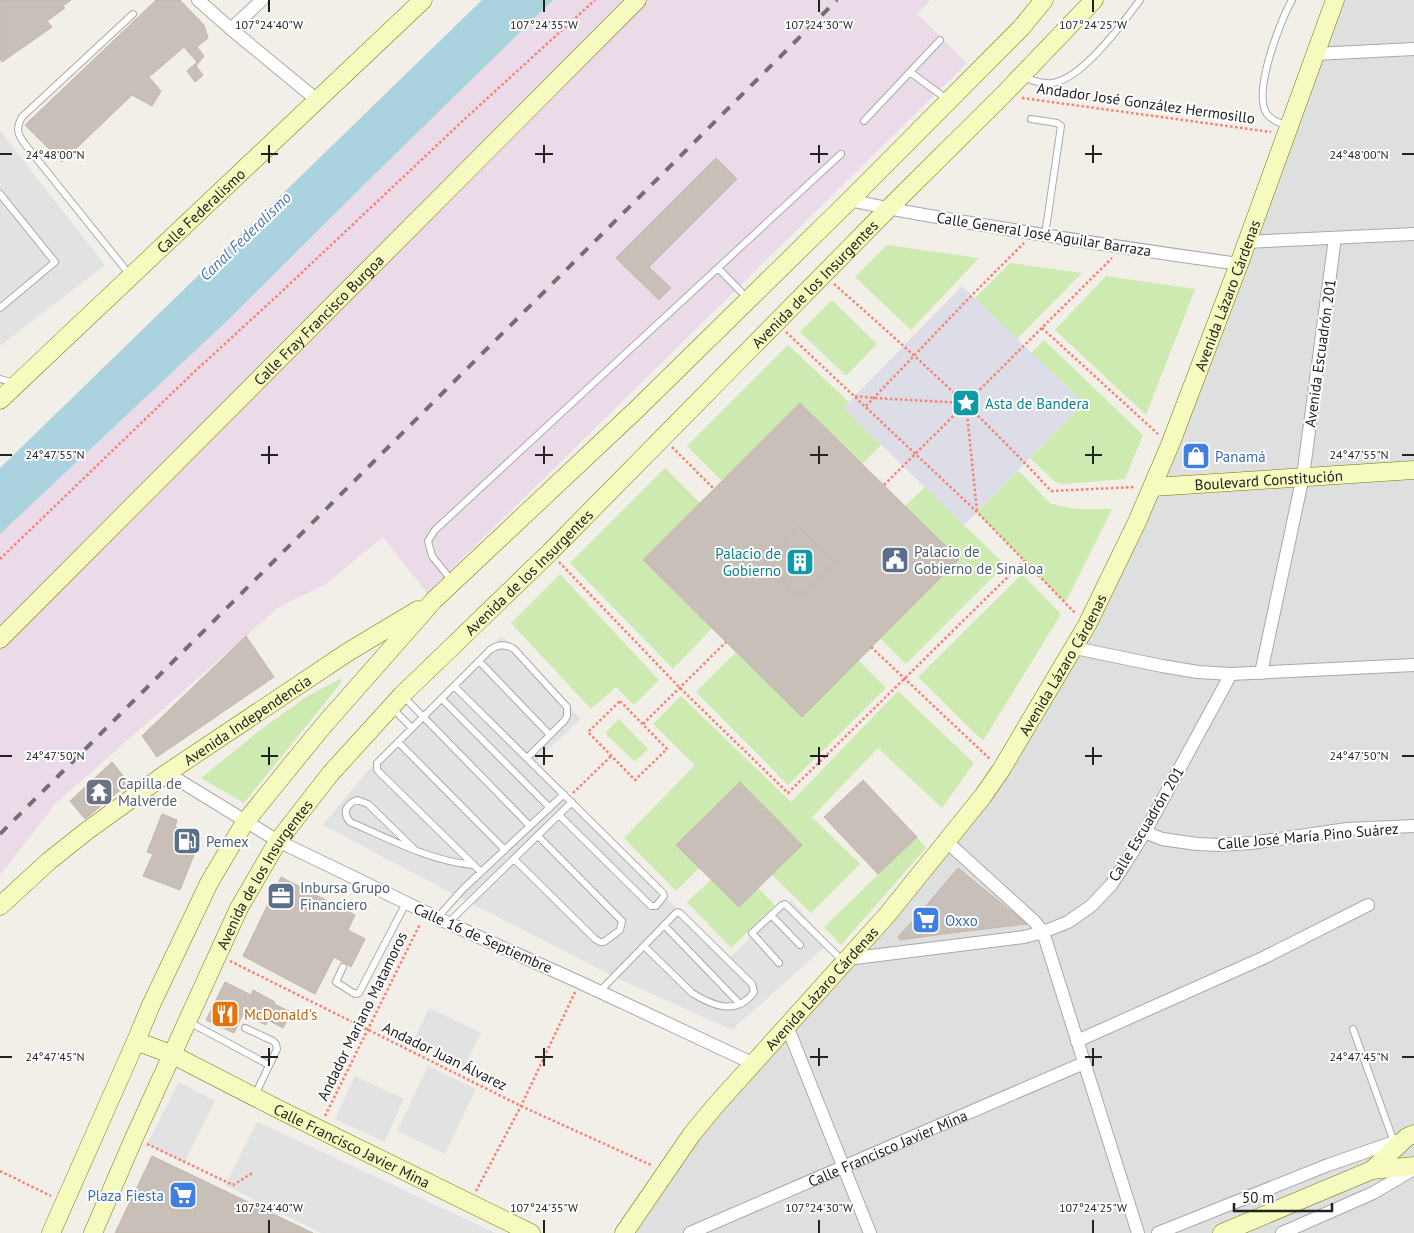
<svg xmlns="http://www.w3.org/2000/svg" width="1414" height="1233" viewBox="0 0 1414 1233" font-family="'PT Sans',sans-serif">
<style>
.residential{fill:#e0dfdf}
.industrial{fill:#ebdbe8}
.grass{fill:#cdebb0}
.parking{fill:#e2e2e2}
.plaza{fill:#dddde8}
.water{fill:#aad3df}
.building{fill:#c7bfb8;stroke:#c4b6ab;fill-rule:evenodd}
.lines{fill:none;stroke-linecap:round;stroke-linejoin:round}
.lane-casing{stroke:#a9a9a9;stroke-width:8}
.street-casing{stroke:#a9a9a9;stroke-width:14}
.secondary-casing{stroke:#707d05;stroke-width:19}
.path{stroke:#fa8072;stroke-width:2.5;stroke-dasharray:2.5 2.5;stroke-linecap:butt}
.lane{stroke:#fff;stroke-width:6}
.street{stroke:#fff;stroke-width:12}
.secondary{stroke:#f7fabf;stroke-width:18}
.rail{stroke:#707070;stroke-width:4;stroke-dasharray:10 10;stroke-linecap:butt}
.ticks{fill:none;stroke:#222;stroke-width:2}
.labels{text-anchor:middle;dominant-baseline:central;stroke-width:4;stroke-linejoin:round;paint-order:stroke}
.street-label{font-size:15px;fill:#222;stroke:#fff}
.culture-label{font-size:15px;fill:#0d838f;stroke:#fff;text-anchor:start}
.shop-label{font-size:15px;fill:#366cbe;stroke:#fff;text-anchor:start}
.service-label{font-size:15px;fill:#4e5e75;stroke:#fff;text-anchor:start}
.worship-label{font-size:15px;fill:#5b616d;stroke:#fff;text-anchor:start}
.food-label{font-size:15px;fill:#c56008;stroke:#fff;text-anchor:start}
.water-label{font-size:16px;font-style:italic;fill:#4a7aab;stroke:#fff}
.ticks-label{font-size:12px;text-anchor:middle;fill:#222;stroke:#fff;stroke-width:4;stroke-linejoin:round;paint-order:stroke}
</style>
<rect width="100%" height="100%" fill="#f2efe9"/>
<path class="residential" d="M1335,0H1414V1233H620L626,1222L940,852L1067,652L1155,485Z"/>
<path class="industrial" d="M553,0H930L917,14L967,63L427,593L383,537L326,584L279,607L56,803L0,875V534L227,321L370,179Z"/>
<path class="grass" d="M887,245L979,258L911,330L855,277Z
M1010,263L1082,273L1017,339L975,298Z
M1106,276L1195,289L1146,415L1055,330Z
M832,300L877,344L846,376L800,332Z
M1044,340L1143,435L1125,479L1064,484L1055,482L1030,458L1084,403L1031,353Z
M788,345L849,402L843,408L881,445L862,464L800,403L722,481L687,446Z
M665,468L700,503L643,561L712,628L673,669L570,563Z
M1018,470L1051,504L1077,509H1112L1065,603L977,512Z
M925,487L1005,565L906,664L880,638L959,559L905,506Z
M560,574L659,680L634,705L616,687L591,709L511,623Z
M1022,574L1061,614L983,741L918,677Z
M736,652L858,660L886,688L788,785L696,692Z
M342,678L340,684L244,803L201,778L259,731L306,697Z
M898,691L974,763L942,808L878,748L812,817L860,864L811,913L772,875L802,845H677L699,868L676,891L624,838L695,765L653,724L681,696L791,802Z
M619,719L648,749L635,762L605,733Z
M917,837L926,848L841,945L824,927Z
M711,880L739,907L758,888L775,905L731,948L687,902Z"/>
<path class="parking" d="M0,131L105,265L0,346Z
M502,636L581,719L534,763L727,960L791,900L829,943L732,1030L623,981L474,905L323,825L360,780L422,713Z
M429,1008L481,1033L464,1067L413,1042Z
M428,1066L476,1089L445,1154L397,1131Z
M355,1076L404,1099L384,1142L335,1119Z
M179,1082L215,1101L184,1163L147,1144Z
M257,1122L280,1132L495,1233H321L225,1185Z"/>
<path class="plaza" d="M962,286L1084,403L964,525L843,408Z"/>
<path class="water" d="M482,0H553L370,179L227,321L0,534V468Z"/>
<path class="building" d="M0,0H71L63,6L65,8L47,21L52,27L2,62L0,59Z
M156,0H180L204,25L208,38L197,47L204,56L196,66L203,75L195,82L187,71L197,62L184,47L149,77L161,91L152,106L132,95L62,162L25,125Z
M716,158L737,179L649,267L671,288L659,300L616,258Z
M800,403L959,559L802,717L643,560ZM799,527L835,562L800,597L764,562Z
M799,527L835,562L800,597L764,562Z
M246,636L274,677L157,757L142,736Z
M112,762L129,783L85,819L70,801Z
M863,780L917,837L878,874L824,817Z
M740,782L802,845L739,907L676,845Z
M162,814L177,820L175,827L201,837L180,890L143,876L153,854L147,852Z
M958,868L1027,924L951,933L925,907Z
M281,877L355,915L348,930L365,939L351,967L334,957L315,994L243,956Z
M925,907L951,933L900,940L898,937Z
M225,982L251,995L253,990L275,1002L274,1004L291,1012L283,1028L268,1020L266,1025L243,1014L234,1033L206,1020Z
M152,1156L313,1233H115Z"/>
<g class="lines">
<defs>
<path id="lane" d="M940,40L910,72L948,100
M1022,77C1032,80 1042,85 1053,83C1083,78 1122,24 1140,0
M1031,119L1057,123L1061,126L1045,235
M864,121L910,72
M1287,126C1280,123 1272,121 1267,114C1252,94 1280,21 1292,0
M0,194L55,262L0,308
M718,268L748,299
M130,275L24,143C17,133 16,128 22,117L133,14
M0,379L14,383
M452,581L432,556L428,541L435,530L841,154
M479,661L550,735
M454,686L663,893L664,896L656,906H651L559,815
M403,696L530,826
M442,699L550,808
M392,708L412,728
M398,742L505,850
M414,849L368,804L357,800C346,804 342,813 350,822C390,839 430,861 473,865
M514,859L595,939L600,942H604L620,930L622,921L538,836
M481,872L379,772L377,769V763L490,650C498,644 506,644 514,649L567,707V716L564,721L527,758
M771,915L800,945
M437,918L463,889L564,794
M448,923L572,802
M664,925L740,1004
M779,963L752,933L782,905L785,904L843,961
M343,967L336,982L355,994L359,993L406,903
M600,991L677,912L680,913L752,984L754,992C737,1016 713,1006 692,993L644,946
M189,1022L269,1065
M245,1028L273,1041L276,1044L277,1049L255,1095
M1353,1029L1394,1142"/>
<g id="street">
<path d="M198,0L231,29L317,100"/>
<path d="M231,29L262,0"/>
<path d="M1315,54L1414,49"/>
<path d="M850,200C900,212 950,219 1001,228C1080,241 1159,253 1239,264"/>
<path d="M1246,242L1414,234"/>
<path d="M1075,648L1162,666L1198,672L1231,674L1414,665"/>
<path d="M1261,673L1303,476L1335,238"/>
<path d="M167,773L278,841L448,923L579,982L752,1063"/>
<path d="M1145,832L1162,839L1197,844L1219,845L1251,843L1347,829L1414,826"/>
<path d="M946,841L1034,921L1043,932L1138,1233"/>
<path d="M847,959L1024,937L1043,932L1068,922L1091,906L1111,885L1125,864L1145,832L1231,674"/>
<path d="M787,1026L870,1233"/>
<path d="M1077,1041L1263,958L1368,905"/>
<path id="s1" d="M690,1233L1084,1063"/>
<path d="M1158,1233L1328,1165L1400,1140"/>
<path d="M1282,1233L1373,1193L1414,1169"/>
</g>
<g id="secondary">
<path id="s2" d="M0,400L423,0"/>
<path id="s3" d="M1153,487L1414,470"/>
<path id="s4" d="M0,639L637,0"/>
<path id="s5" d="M0,906L49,861L88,830L167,773L348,652L418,610"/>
<path id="s6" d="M136,1041L173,1055L276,1108L531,1233"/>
<path d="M1372,1170L1407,1137L1414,1134"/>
<path d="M51,1233L136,1041L151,1005L209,883L245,822L292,764L324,725L434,600L636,410L850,200L1021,28L1044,0"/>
<path id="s7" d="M93,1233L134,1138L239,908L278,841L331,773L402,695L550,552L888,209L1003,95L1094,0"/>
<path id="s8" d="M624,1233L692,1134L715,1106L887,915L983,796L1001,770L1087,625L1137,522L1170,445L1239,264L1335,0"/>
<path d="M1222,1233L1372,1170L1414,1166"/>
</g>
</defs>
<use href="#lane" class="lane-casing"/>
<use href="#street" class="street-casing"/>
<use href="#secondary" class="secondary-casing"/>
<path class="path" d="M1022,98L1271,132
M834,284C909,350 983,417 1051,491L1135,487
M1042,328L1158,434
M786,332L977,512L1076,614
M855,396L874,398L964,403
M966,404L977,511
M866,406L972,295L1024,243
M672,447L714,489
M884,485L1112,258
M0,559L192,374L278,295L469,115L595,0
M559,562L680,688L788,793L1024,561
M871,647L991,760
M620,701L667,749L635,780L588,732Z
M643,724L726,642
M573,793L611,756
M230,961L521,1106L653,1166
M325,1116L420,924
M147,1144L233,1185L254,1172
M0,1171L51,1196
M476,1191L521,1106L575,992"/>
<use href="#lane" class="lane"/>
<use href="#street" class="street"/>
<use href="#secondary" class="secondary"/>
<path class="rail" d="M0,834L837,0"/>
</g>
<path class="ticks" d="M269,0V12M544,0V12M819,0V12M1093,0V12M269,145V163M544,145V163M819,145V163M1093,145V163M0,154H12M261,154H278M535,154H553M810,154H828M1085,154H1102M1402,154H1414M269,446V464M544,446V464M819,446V464M1093,446V464M0,455H12M261,455H278M535,455H553M810,455H828M1085,455H1102M1402,455H1414M269,747V765M544,747V765M819,747V765M1093,747V765M0,756H12M261,756H278M535,756H553M810,756H828M1085,756H1102M1402,756H1414M269,1048V1066M544,1048V1066M819,1048V1066M1093,1048V1066M0,1057H12M261,1057H278M535,1057H553M810,1057H828M1085,1057H1102M1402,1057H1414M269,1220V1233M544,1220V1233M819,1220V1233M1093,1220V1233"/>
<defs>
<symbol id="sight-square" viewBox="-11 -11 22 22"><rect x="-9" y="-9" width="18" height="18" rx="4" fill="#0f9aa8" stroke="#fff"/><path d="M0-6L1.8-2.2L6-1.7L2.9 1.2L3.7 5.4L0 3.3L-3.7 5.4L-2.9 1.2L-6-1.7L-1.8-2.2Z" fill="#fff"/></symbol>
<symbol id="shop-square" viewBox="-11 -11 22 22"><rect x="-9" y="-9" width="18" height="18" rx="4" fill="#3f7fe0" stroke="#fff"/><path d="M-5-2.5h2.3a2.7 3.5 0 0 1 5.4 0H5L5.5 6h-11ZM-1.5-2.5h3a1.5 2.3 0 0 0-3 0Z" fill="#fff"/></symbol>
<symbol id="civic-square" viewBox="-11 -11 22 22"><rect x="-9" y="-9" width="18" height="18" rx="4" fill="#5c6f8a" stroke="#fff"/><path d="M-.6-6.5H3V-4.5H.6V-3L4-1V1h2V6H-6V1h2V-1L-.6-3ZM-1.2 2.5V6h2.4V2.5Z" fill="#fff"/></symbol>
<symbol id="building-square" viewBox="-11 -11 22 22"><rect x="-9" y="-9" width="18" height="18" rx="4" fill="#0f9aa8" stroke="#fff"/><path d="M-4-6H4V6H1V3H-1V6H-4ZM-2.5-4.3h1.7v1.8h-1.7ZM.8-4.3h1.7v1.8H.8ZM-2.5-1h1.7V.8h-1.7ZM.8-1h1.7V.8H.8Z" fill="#fff"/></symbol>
<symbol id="temple-square" viewBox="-11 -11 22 22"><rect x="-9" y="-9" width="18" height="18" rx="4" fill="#6b7280" stroke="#fff"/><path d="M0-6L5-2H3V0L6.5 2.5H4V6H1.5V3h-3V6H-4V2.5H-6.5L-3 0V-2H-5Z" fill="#fff"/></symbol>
<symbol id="fuel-square" viewBox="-11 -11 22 22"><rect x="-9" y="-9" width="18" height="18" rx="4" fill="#5c6f8a" stroke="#fff"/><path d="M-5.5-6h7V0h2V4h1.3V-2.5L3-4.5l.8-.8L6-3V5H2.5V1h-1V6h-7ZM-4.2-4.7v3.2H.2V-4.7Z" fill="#fff"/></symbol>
<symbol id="office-square" viewBox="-11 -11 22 22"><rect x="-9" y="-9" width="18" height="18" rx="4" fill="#5c6f8a" stroke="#fff"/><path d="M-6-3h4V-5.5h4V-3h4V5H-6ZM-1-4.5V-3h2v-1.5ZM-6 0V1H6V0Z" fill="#fff"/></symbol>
<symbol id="supermarket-square" viewBox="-11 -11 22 22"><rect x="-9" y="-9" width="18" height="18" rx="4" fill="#3f7fe0" stroke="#fff"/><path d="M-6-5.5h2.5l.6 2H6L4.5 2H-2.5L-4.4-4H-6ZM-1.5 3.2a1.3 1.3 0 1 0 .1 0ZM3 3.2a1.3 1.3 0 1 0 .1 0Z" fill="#fff"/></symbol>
<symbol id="restaurant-square" viewBox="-11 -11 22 22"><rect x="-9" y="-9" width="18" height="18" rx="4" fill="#e8710a" stroke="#fff"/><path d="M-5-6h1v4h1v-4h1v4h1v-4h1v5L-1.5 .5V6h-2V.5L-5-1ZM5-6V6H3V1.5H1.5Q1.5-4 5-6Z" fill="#fff"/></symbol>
</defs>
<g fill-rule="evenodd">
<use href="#sight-square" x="950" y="387" width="32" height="32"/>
<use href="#shop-square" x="1180" y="440" width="32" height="32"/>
<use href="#civic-square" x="879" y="544" width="32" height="32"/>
<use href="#building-square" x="784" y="546" width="32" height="32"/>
<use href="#temple-square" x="83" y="776" width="32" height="32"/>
<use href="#fuel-square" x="171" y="825" width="32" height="32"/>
<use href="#office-square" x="265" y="880" width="32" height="32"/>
<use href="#supermarket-square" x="910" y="904" width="32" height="32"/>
<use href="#restaurant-square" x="209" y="998" width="32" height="32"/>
<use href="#supermarket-square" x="167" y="1179" width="32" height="32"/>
</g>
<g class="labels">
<g class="street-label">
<text transform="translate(1146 103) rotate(8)">Andador José González Hermosillo</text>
<text stroke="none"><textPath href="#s2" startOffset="276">Calle Federalismo</textPath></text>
<text transform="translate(1044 234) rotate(9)">Calle General José Aguilar Barraza</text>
<text stroke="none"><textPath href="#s7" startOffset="1208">Avenida de los Insurgentes</textPath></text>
<text stroke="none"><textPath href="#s8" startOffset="1125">Avenida Lázaro Cárdenas</textPath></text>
<text stroke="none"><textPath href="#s4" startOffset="451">Calle Fray Francisco Burgoa</textPath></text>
<text transform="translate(1320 353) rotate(-82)">Avenida Escuadrón 201</text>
<text stroke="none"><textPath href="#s3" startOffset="116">Boulevard Constitución</textPath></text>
<text stroke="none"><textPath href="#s7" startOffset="802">Avenida de los Insurgentes</textPath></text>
<text stroke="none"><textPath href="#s8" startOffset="720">Avenida Lázaro Cárdenas</textPath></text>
<text stroke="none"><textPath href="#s5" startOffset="310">Avenida Independencia</textPath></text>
<text transform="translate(1146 824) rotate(-59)">Calle Escuadrón 201</text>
<text transform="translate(1308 836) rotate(-5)">Calle José María Pino Suárez</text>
<text stroke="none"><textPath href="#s7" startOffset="398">Avenida de los Insurgentes</textPath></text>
<text transform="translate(483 938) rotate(24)">Calle 16 de Septiembre</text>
<text stroke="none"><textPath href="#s8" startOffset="315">Avenida Lázaro Cárdenas</textPath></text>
<text transform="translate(362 1016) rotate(-64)">Andador Mariano Matamoros</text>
<text transform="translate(445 1056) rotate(26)">Andador Juan Álvarez</text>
<text stroke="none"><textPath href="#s6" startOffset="240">Calle Francisco Javier Mina</textPath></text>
<text stroke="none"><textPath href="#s1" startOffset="215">Calle Francisco Javier Mina</textPath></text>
</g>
<g class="culture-label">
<text x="985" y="403">Asta de Bandera</text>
<text x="781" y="553" text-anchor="end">Palacio de<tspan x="781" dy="17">Gobierno</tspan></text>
</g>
<g class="shop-label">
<text x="1215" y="456">Panamá</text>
<text x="945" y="920">Oxxo</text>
<text x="164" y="1195" text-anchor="end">Plaza Fiesta</text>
</g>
<g class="service-label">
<text x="914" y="551">Palacio de<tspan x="914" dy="17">Gobierno de Sinaloa</tspan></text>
<text x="206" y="841">Pemex</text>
<text x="300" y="887">Inbursa Grupo<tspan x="300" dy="17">Financiero</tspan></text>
</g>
<g class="worship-label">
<text x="118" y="783">Capilla de<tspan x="118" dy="17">Malverde</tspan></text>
</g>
<g class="food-label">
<text x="244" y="1014">McDonald's</text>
</g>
<g class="water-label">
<text transform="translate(245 236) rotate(-44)">Canal Federalismo</text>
</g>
</g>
<g class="ticks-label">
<text x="269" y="29">107°24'40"W</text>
<text x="544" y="29">107°24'35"W</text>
<text x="819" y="29">107°24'30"W</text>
<text x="1093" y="29">107°24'25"W</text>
<text x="55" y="159">24°48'00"N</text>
<text x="1359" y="159">24°48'00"N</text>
<text x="55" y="459">24°47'55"N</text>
<text x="1359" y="459">24°47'55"N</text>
<text x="55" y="760">24°47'50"N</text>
<text x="1359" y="760">24°47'50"N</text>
<text x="55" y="1061">24°47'45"N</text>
<text x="1359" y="1061">24°47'45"N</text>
<text x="269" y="1212">107°24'40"W</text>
<text x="544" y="1212">107°24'35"W</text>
<text x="819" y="1212">107°24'30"W</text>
<text x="1093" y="1212">107°24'25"W</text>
</g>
<path d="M1234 1203v8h98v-8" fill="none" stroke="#222222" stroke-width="2.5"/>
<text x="1242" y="1203" font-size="15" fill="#222222" stroke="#ffffff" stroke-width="4" paint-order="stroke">50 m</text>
</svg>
